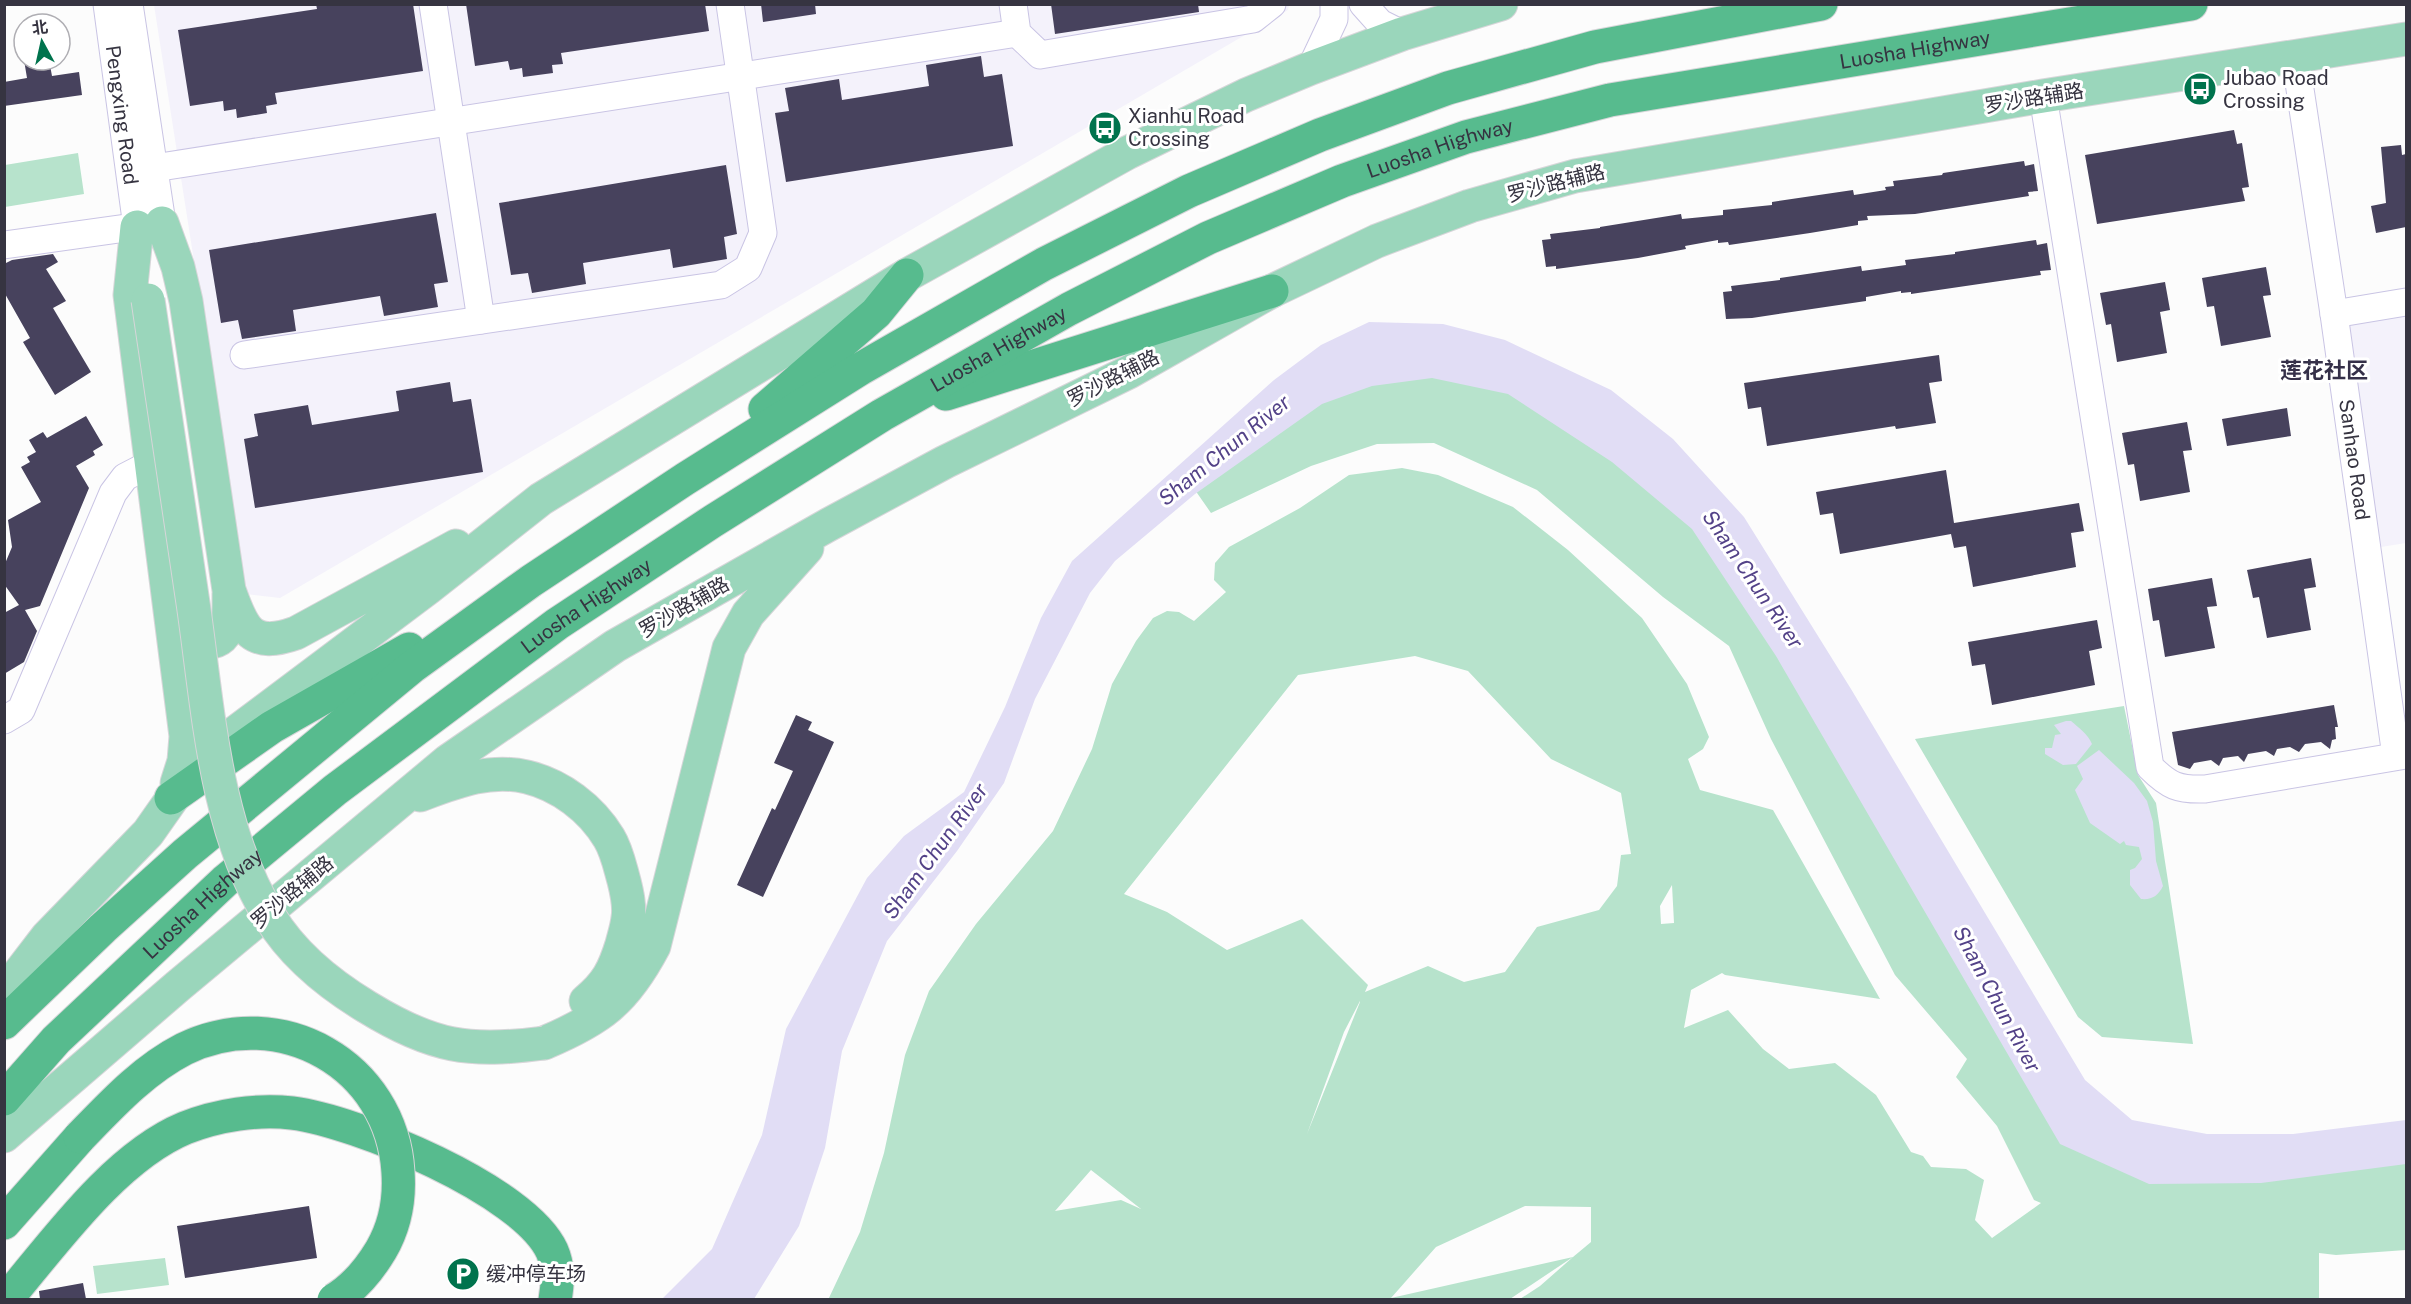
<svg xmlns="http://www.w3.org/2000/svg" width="2411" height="1304" viewBox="0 0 2411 1304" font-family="'Public Sans','Noto Sans SC',sans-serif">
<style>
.built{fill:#f4f2fb}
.green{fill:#b7e3cc;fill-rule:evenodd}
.water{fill:#e1ddf5}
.building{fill:#47425d}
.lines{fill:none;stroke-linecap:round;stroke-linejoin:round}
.minor-casing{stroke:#c9c4e4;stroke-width:29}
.major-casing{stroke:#d7d6d9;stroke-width:35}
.highway-casing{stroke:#d7d6d9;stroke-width:35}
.minor{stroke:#fff;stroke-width:27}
.major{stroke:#9ad6bb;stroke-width:33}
.highway{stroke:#57bb8e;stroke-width:33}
.major-bridge-casing{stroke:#d7d6d9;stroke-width:35;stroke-linecap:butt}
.highway-bridge-casing{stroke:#d7d6d9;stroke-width:35;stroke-linecap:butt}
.major-bridge{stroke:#9ad6bb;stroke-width:33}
.highway-bridge{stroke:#57bb8e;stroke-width:33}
.labels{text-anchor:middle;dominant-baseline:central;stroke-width:6;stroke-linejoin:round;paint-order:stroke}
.street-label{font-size:20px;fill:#363441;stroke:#fff}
.poi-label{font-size:20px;fill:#363441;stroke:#fff;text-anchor:start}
.water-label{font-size:21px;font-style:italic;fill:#534288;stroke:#fff}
.quarter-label{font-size:22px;font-weight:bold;fill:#353049;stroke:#fff}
</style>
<rect width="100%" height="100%" fill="#fcfcfc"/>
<path class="built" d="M154,5H1289L1288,10L280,598L246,594Z
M2406,313V543L2381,547L2344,323Z"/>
<path class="green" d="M78,153L84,194L5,207V165Z
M1401,342L1521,372L1709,510L2057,1111L2168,1166L2406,1146V1250L2336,1255L2319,1253V1299H1520L1540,1286L1573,1257L1510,1299L828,1300L860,1232L884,1153L905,1055L929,991L976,924L1053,831L1092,749L1112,684L1136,641L1153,618L1167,611L1179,612L1194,621L1226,592L1214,580L1215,563L1229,547L1300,508L1349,475L1402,468L1438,475L1513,507L1568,550L1642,618L1687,684L1709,737L1703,749L1688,759L1700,790L1773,810L1880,999L1725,975L1722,973L1691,990L1684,1028L1728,1010L1763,1049L1789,1069L1835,1063L1876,1095L1911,1152L1923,1156L1931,1167L1966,1169L1984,1180L1975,1220L1992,1238L2041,1203L2034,1200L1997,1126L1956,1077L1967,1059L1895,975L1771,739L1729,646L1663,597L1537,490L1434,443L1377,444L1311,466L1211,513L1188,480ZM1415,656L1468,671L1551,759L1621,793L1631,854L1621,855L1617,886L1599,910L1537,927L1505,972L1464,982L1428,966L1365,992L1368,985L1302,919L1227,950L1167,912L1124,894L1298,675ZM1672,885L1674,923L1661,924L1660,906ZM1360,1001V1002L1307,1134L1344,1032ZM1091,1170L1141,1209L1121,1200L1055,1211ZM1525,1206L1591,1207V1242L1573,1257L1391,1298L1436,1247Z
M2124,706L2138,775L2156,803L2193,1044L2102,1037L2078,1017L1915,739Z
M165,1258L169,1285L97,1294L93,1266Z"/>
<path class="water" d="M1369,322L1443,324L1505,340L1611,390L1673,439L1744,517L1851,689L2085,1080L2132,1120L2207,1134H2293L2406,1120V1164L2261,1183L2149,1184L2060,1144L1776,656L1692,529L1612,462L1508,394L1432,378L1372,386L1322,404L1195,494L1115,561L1090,593L1035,699L1004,783L957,851L887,941L842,1051L825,1148L799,1226L754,1299H662L712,1249L762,1135L786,1029L867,878L904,836L964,792L1005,707L1041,618L1072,561L1274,380L1321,345Z
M2066,721H2071C2079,728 2088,734 2092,744L2076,764L2063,765L2045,754V748H2052L2055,735L2061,734L2054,725Z
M2099,750L2134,783L2147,801L2153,822L2156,861L2163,886C2158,896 2152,900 2141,899L2130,885V870L2135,868L2142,859L2139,847L2126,845L2124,841L2120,844L2090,823L2075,790L2083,779L2077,766Z"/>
<path class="building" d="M316,4H413L423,71L275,93L277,104L266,106L267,113L237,118L236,109L224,111L223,101L190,106L178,30L317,9Z
M466,4H705L709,31L561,53L563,64L552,65L553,73L523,77L522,68L510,70L508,61L475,66Z
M761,4H815L816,14L763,22Z
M1051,4H1198L1199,12L1055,34Z
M981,56L984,77L1002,74L1013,146L786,182L775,113L789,111L785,88L839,79L842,100L929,86L926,65Z
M24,60H49L52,76L79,72L82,95L4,106V82L27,78Z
M2234,130L2237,144L2242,143L2249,187L2242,188L2245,201L2097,224L2085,155Z
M2401,145L2402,155L2406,154V227L2376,233L2371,206L2386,203L2381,147Z
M2024,161L2025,166L2034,164L2038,191L2028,192L2029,196L1915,214L1867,216L1868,220L1858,221V225L1810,233L1729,245L1728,242L1718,243V240L1685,246L1686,249L1638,258L1556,269V266L1546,267L1542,240L1551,239L1550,234L1600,228V227L1681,214L1682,219L1723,215V210L1772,205V202L1853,190L1854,195L1886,190L1885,187L1894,186L1893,181L1942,175L1943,173Z
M726,165L737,234L724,237L727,259L673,268L670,249L583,263L586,284L532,293L528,273L511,275L499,203Z
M436,213L448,282L434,284L438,307L384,316L380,296L293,310L296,331L242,339L238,320L221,323L209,250Z
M2036,240L2037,245L2047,243L2051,270L2040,271L2041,275L1911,294V292L1901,293V291L1866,297V301L1752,318L1726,319L1723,292L1732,291L1731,286L1780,280V278L1861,266L1862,271L1906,265L1905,260L1955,254V252Z
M53,254L58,262L46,269L66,301L53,308L91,372L55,395L23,342L30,338L4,292V264L12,260Z
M2266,267L2271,295L2263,296L2271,337L2221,346L2214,306L2207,307L2202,278Z
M2165,282L2170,310L2160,312L2167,353L2117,362L2111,324L2106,325L2100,293Z
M1939,355L1942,381L1929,383L1936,423L1896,429L1895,426L1767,446L1761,407L1748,409L1744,383Z
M450,382L453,402L471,399L483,472L255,508L244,439L258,436L254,414L308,405L312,425L399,411L396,391Z
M2287,408L2291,436L2227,446L2222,419Z
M86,416L103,445L93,451L95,455L76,466L89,488L40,606L25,610L37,631L24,662L4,674V613L19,605L4,584V566L12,547L8,520L41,502L21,467L30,462L27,457L36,452L29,440L43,432L47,438Z
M2187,422L2192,450L2183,451L2190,492L2140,501L2134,464L2128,465L2122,433Z
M1946,470L1954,523L2079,503L2084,531L2071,533L2076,567L1973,587L1966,546L1954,548L1951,534L1840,554L1833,513L1820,515L1816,492Z
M2311,558L2316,587L2304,589L2311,630L2267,638L2259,597L2253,598L2247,570Z
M2212,578L2217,606L2207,607L2215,648L2165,657L2159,620L2153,621L2148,589Z
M2097,620L2102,648L2089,651L2095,685L1992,705L1985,664L1972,666L1968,642Z
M2334,705L2338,727H2335L2336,739L2332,740L2330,749L2321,742L2305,744L2299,752L2290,747L2277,749L2274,756L2266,751L2248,754L2244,762L2238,756L2223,758L2219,766L2211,760L2194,763L2190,769L2178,765L2172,732Z
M796,715L812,722L808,730L834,742L763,897L737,885L772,808L775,810L793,771L774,763Z
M309,1206L317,1258L185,1278L177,1226Z
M83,1283L86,1299H40L39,1291Z"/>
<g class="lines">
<defs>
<g id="minor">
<path id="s1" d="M107,4L137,227"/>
<path d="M433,4L481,320"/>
<path d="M1013,4L1017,33L1040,55L1253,19L1272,4"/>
<path d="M1363,4L1380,23L1402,34"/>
<path id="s2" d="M2295,56L2334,314L2396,756"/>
<path d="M1311,68L1334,19V4"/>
<path d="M2043,96L2150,767C2169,786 2178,790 2205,789L2406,755"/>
<path d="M154,168L1017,33"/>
<path d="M4,245L162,223L129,4"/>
<path d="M2334,314L2406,302"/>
<path d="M244,355L721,285L748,268L763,233L730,4"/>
<path d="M4,720L21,710L113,493L125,477L152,463"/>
</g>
<path id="major" d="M162,223L178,267L186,301L229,590C243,630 251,649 296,633L456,546
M137,227L130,295L186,736L184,761L177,783
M180,627L188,642C232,648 229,628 229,594
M420,795C455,782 489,768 527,777C560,785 591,808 609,838C617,851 620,867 624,881C627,893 630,906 628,918C627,927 624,936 622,944C614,970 607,984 586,1001
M4,993L47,937L148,833L200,759L428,588L541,499L907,275L1127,153L1246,95L1311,68L1402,34L1501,4
M544,1043C601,1019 625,1001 654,946L729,648L748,614L807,548
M4,1136L178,986L448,761L615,646L828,525L945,462L1129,372L1272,291L1377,241L1470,206L1575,176L2043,96L2406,39"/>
<g id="highway">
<path d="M946,394L1272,291"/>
<path d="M765,409L876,313L907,275"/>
<path d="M171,798L272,727L409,649"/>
<path d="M4,1023L103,928L185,854L412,667L531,581L685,479L860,369L1044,264L1189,191L1320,135L1448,88L1595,47L1821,4"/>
<path id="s3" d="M4,1099L56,1040L225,881L335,790L557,624L713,521L882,415L1069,309L1208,238L1342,181L1466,137L1610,100L2191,4"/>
<path d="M4,1223L80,1137"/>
<path d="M6,1300C54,1243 115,1157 185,1128C218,1115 257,1109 292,1113C356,1121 524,1190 552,1251C559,1267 558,1283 555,1300"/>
</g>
</defs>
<use href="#minor" class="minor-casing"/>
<use href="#major" class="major-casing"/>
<use href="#highway" class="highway-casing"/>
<use href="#minor" class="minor"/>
<use href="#major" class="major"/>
<use href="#highway" class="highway"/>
<defs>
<path id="major-bridge" d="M148,300C163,401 178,502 193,603C208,705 214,828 270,917C293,955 329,984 367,1007C432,1047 469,1053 544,1043"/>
<path id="highway-bridge" d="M80,1137C111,1105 143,1070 184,1049C280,1002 392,1065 398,1172C400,1200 395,1226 381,1250C369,1270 354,1288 334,1300"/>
</defs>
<use href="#major-bridge" class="major-bridge-casing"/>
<use href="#highway-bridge" class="highway-bridge-casing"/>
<use href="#major-bridge" class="major-bridge"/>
<use href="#highway-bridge" class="highway-bridge"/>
</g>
<defs>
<symbol id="bus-disc" viewBox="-11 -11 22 22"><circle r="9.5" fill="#00734d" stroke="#fff"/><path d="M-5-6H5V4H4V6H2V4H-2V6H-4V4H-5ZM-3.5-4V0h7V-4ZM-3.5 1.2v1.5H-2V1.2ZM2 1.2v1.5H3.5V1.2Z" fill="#fff"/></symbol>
<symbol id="parking-disc" viewBox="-11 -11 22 22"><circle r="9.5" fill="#00734d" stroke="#fff"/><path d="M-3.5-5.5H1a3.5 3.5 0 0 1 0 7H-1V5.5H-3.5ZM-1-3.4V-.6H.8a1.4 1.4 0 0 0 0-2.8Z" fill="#fff"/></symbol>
</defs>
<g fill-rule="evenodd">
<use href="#bus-disc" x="2181" y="70" width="38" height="38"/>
<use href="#bus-disc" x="1086" y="109" width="38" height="38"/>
<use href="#parking-disc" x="444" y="1255" width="38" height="38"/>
</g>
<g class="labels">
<g class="street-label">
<text stroke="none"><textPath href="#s3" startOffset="2223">Luosha Highway</textPath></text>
<text transform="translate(2034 98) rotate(-9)">罗沙路辅路</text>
<text stroke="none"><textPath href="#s1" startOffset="112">Pengxing Road</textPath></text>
<text stroke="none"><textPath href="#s3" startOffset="1737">Luosha Highway</textPath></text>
<text transform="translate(1556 183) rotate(-14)">罗沙路辅路</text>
<text stroke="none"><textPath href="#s3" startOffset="1251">Luosha Highway</textPath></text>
<text transform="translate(1113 378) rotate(-27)">罗沙路辅路</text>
<text stroke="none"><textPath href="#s2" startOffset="408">Sanhao Road</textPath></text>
<text stroke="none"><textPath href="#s3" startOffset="765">Luosha Highway</textPath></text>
<text transform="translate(684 607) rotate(-30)">罗沙路辅路</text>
<text transform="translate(292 892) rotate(-40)">罗沙路辅路</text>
<text stroke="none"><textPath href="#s3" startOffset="279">Luosha Highway</textPath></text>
</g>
<g class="poi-label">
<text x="2223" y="78">Jubao Road<tspan x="2223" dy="23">Crossing</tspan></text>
<text x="1128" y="116">Xianhu Road<tspan x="1128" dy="23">Crossing</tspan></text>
<text x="486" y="1274">缓冲停车场</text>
</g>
<g class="water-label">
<text transform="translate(1224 450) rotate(-39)">Sham Chun River</text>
<text transform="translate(1753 579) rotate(56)">Sham Chun River</text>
<text transform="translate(935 851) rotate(-54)">Sham Chun River</text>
<text transform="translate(1997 999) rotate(62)">Sham Chun River</text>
</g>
<g class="quarter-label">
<text x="2324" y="370">莲花社区</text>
</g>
</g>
<rect width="2411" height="1304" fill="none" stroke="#363441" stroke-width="12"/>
<g transform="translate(42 42) rotate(352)"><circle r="28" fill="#ffffff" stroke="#afaeb3" stroke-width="1.5"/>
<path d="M0-4.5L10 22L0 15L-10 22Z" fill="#00734d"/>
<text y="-9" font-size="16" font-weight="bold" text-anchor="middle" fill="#363441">北</text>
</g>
</svg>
